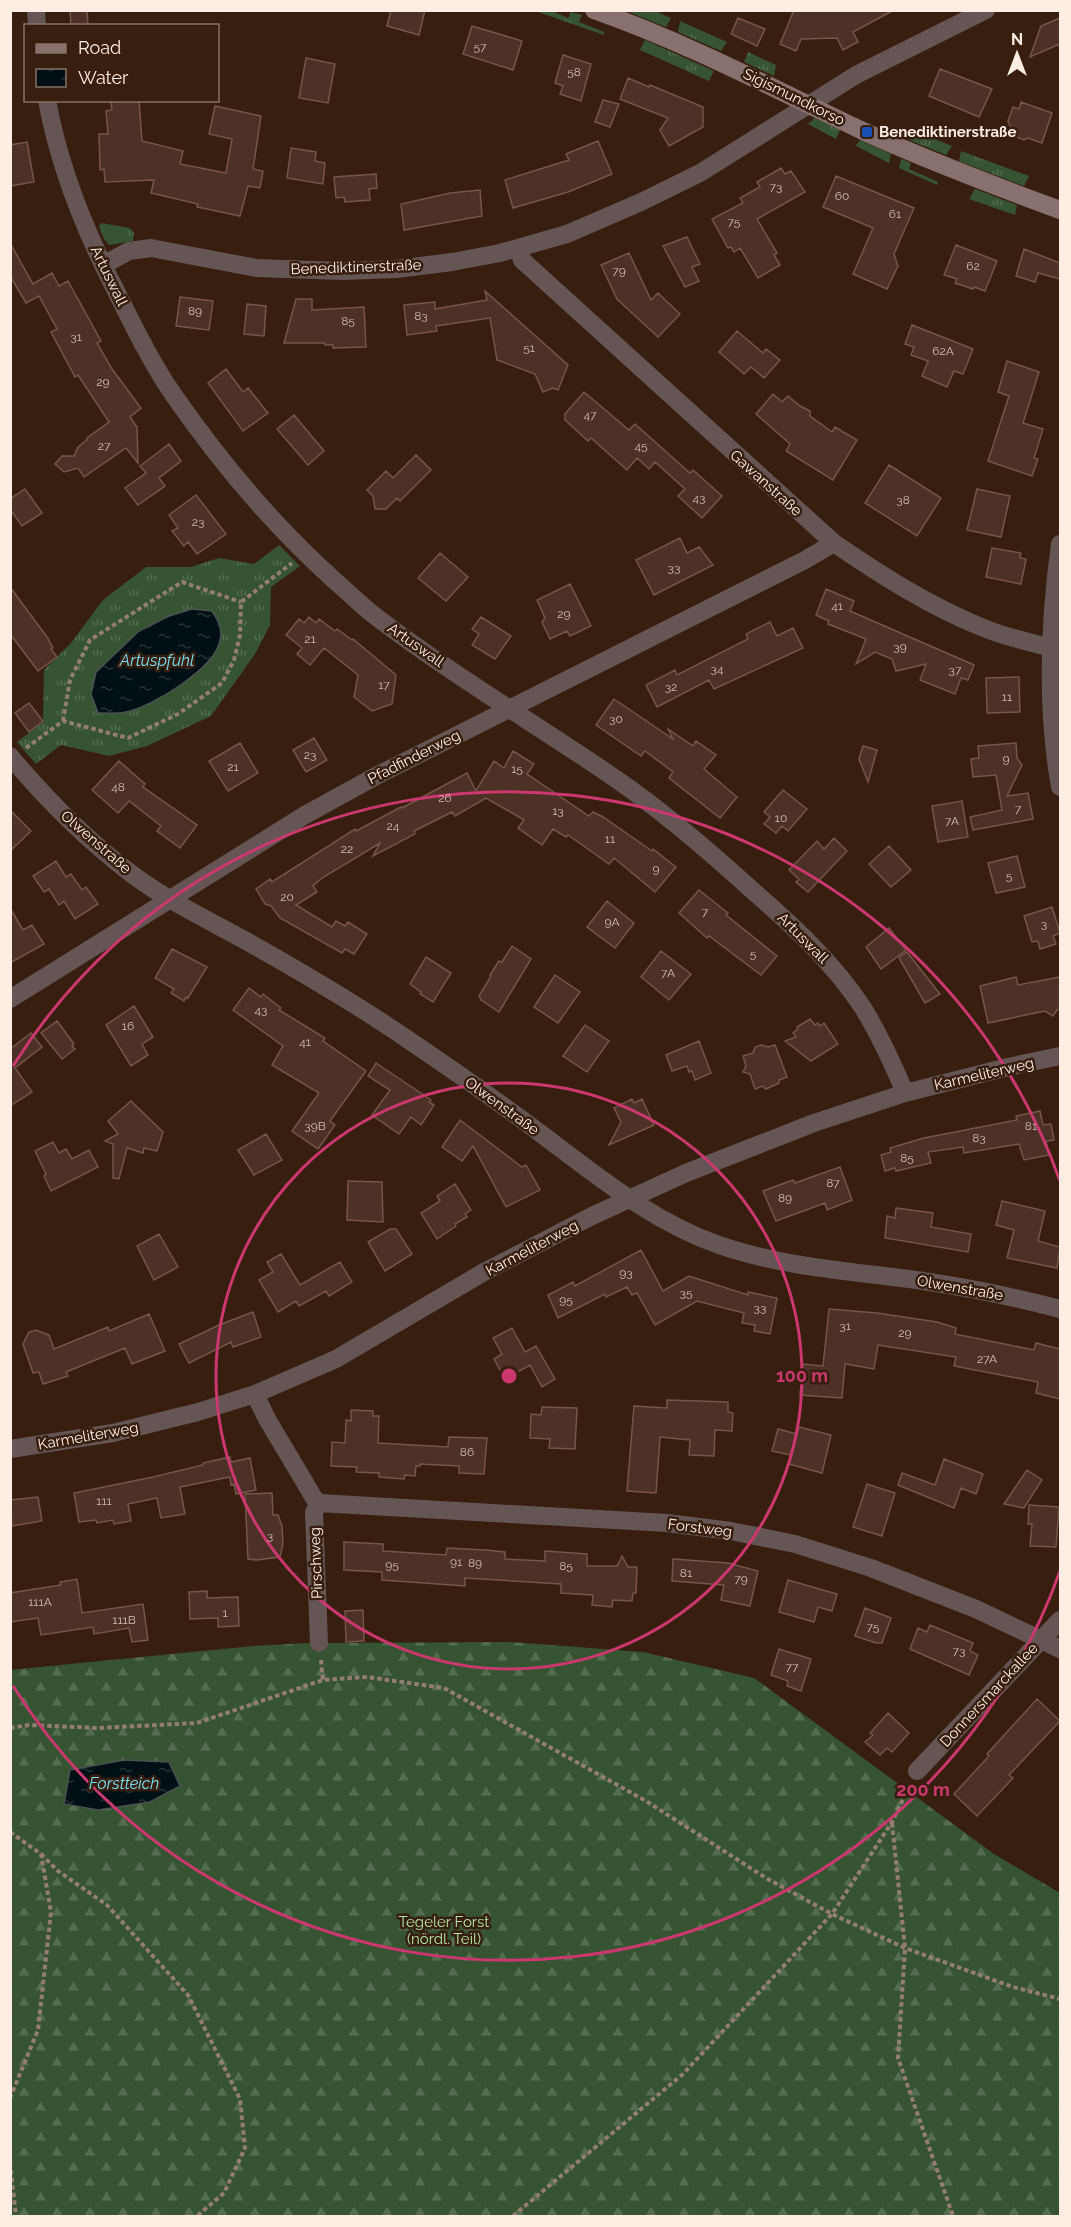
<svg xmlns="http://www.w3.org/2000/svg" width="1071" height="2227" viewBox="0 0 1071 2227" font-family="Raleway,sans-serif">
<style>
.grass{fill:url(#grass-tufts)}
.forest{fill:url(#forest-firs)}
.water{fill:url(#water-ripples);stroke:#4c5252;stroke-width:1.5}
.building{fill:#4e3126;stroke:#76554a;stroke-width:1.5}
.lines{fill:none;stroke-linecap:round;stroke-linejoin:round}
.path{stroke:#947e71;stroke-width:4;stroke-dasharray:4.5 3;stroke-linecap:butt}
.street{stroke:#655555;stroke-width:18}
.secondary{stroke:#897070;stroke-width:18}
.ring{fill:none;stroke:#cb386f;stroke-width:3}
.transit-dot{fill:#1a4fb4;stroke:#371e0e;stroke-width:2}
.labels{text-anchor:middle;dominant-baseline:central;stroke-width:5;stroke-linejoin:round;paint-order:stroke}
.number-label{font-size:12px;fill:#d3beb4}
.street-label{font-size:15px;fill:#ffede3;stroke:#371e0e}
.poi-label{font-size:15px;font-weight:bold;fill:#ffede3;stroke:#371e0e;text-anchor:start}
.park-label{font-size:15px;fill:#aee6a7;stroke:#371e0e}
.water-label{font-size:16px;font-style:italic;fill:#75e1f6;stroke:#371e0e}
.centre{fill:#cb386f;stroke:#371e0e;stroke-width:3}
.ring-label{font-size:18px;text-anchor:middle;font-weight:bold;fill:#cb386f;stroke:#371e0e;stroke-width:5;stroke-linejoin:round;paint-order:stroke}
</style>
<defs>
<pattern id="grass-tufts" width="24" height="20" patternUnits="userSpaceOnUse" patternTransform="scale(1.5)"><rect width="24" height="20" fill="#365432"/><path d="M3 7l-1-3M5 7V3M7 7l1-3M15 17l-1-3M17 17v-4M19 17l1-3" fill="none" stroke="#546d50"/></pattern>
<pattern id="forest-firs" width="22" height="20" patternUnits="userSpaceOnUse" patternTransform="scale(1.5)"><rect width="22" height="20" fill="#365432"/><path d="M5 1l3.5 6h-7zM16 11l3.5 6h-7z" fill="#546d50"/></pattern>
<pattern id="water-ripples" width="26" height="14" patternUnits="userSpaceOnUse" patternTransform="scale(1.5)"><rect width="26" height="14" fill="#001014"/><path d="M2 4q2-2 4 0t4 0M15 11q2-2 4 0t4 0" fill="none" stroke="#263336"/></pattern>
</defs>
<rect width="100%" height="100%" fill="#371e0e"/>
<path class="grass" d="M535,11H552L568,18L571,12L582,15L579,22L604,32V35Z
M626,11H655L671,18L666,27Z
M680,21L727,42L721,51L678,32Z
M645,40L714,71L709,81L640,50Z
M748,52L776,65L774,76L744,62Z
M815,118L840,130L836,139L808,124Z
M913,130L952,146L946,155L909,140Z
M860,140L891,154L889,163L856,146Z
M961,151L1029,176L1024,186L959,161Z
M901,159L911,163L909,169L938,182L937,185L899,168Z
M975,189L1017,205L1015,215L969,199Z
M101,223L130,228L134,233L133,241L109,245L104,239L99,226Z
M279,545L300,566L271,587L270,625L255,654L211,716L147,746L109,756L61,745L36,764L17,742L43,722L44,670L71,643L103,600L146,567H191L219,558L254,564Z"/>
<path class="forest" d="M511,1642L643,1652L754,1678L994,1854L1060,1893V2216H11L10,1670L253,1646L309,1643Z"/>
<path class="water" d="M192,609L212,611C218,620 223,629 220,641C215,668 152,707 126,712C118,714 107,713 98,713L91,694L96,672L139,631L169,616Z
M124,1760L169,1762L180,1786L150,1802L98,1810L64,1804L70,1770Z"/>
<path class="building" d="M70,10H87L88,26H71Z
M391,10H425L419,35L387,26Z
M794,10H894L853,32L858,42L843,50L837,38L801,39L796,51L780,44Z
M738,18L765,29L757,46L731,34Z
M1060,18V44L1030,57L1041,26Z
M472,26L522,41L513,70L463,54Z
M563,55L591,64L581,101L560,94L563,86L555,83Z
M306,58L335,64L328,103L299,98Z
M940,69L992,89L979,117L929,96Z
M628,78L649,87L650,85L703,107V127L669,146L660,130L668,118L620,99Z
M139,100L142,141L183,151L180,164L226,173L232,139L209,134L215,106L261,116L253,169L263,171L260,188L248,186L240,216L197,207L198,204L151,193L154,180L105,182L104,169L100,170L99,134H108L106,111L112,110L111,102Z
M603,100L619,104L610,127L595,122Z
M1021,102L1052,113L1042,143L1028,138L1024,140L1014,136L1008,121L1013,107L1019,109Z
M598,141L612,174L568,192L513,208L505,180L569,160L566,154Z
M27,142L34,182L10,186V145Z
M291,148L316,152L315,161L325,163L323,184L287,178Z
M781,168L785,174L791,171L805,192L757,219L777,253L774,255L780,265L758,278L740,248L734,252L731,247L728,248L712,219L743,203L740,198L760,187L757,182Z
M376,174L377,188L369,189L370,200L345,202L344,197L336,198L334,177Z
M836,176L914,208L894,254L898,266L887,289L853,274L873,228L823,207Z
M480,190L482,216L404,230L401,204L450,193Z
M687,237L700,264L692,267L699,281L685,287L663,246Z
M10,243L33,284L52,273L59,286L68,281L101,341L97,343L112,369L141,408L130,417L137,427L138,463L126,448L84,477L78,468L64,472L55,464L62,456H74L78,447L87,440V438L109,422L78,375L75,377L51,332L57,329L39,296L26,303L10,276Z
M956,245L997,261L985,291L974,287L973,289L955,283L957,279L944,275Z
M1024,249L1060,263V279L1038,273L1035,282L1016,276Z
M629,253L651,300L658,293L680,314L658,337L617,299L601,265Z
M485,291L568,365L558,390L553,388L543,392L535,374L497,360L490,318L436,326L437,331L407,335L404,305L435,302V309L487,300Z
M180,297L213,301L209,330L176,326Z
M296,299H312V310L364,307L366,347L333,348V345H325V343H284Z
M247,304L266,306L264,336L244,334Z
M912,325L973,349L963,374L954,371L947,387L922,376L928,361L911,355L914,347L905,344Z
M737,331L763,353L766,349L780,360L764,378L751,367L744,374L719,352Z
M1007,361L1039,372L1023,423L1043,429L1034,458L1038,459L1032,476L988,461L1009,396L998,392Z
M226,369L243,392L248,388L268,413L243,431L208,383Z
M584,392L629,430L635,424L690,473L693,470L722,496L702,518L678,496L685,489L655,462L649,469L637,458L627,470L591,438L588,441L565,420V414Z
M773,394L782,402L788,396L800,406L810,411V416L832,432L835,427L857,440L833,480L786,451L790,444L756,414Z
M294,415L324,451L308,465L277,429Z
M169,444L181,461L159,478L165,486L138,505L125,488L146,473L140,466Z
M416,455L431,470L400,501L397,498L386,509H375L373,496L367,490L386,471L393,478Z
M889,465L941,498L917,536L865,503Z
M25,489L42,513L22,526L10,509V499Z
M977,489L1010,496L1001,537L967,530Z
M196,495L226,534L197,554L188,542L184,546L172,531L178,528L169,515Z
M680,538L687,553L699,547L713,565L654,595L636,560Z
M992,548L1021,553L1020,558L1026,559L1021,584L986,577Z
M440,553L468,577L446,601L418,578Z
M570,584L591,626L570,636L567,631L550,639L542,622L545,618L537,600Z
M10,587L47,637L53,648L51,649L57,657L38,671L10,634Z
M826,589L854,601L850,611L974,665L968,680L961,678L955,694L920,680L926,664L896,671L892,659L875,652L856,664L866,639L828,624L829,621L816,615Z
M309,617L316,623L319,619L335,631L337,629L352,640L353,639L396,675L392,704L372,711L354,697L358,675L324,648L310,665L297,654L302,648L286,635L299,619L304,623Z
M481,617L511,636L495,659L472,645L479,634L472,629Z
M770,622L777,636L793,628L803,648L714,689L709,680L657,707L646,685L675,670L677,675L748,639L746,634Z
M1019,677L1020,712L987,713L986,678Z
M614,699L673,739L668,729L693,746L696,741L716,755L704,769L737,797L720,818L669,778L673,772L645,751L641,756L596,725Z
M29,703L43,721L29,732L15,713Z
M314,738L327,760L306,772L293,750Z
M240,743L258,773L228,791L209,761Z
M1016,743L1017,758L1022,765L1007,796L1028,793L1033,819L973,830L970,817L1002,810L996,775L973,777L971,759L979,758L978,746Z
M863,746L877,750L868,782L859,759Z
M513,751L534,764L527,774L589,816L593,812L603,817L652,851L653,849L676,867L655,892L614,858L609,864L568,835L566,837L553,829L542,845L518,828L524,820L486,798L455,816L452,812L414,831L415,834L373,856L380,843L322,878L313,886L317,892L296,905L332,927L336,921L345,926L348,922L367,934L354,954L345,949L342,953L280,918L271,906L265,904L256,889L270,879L272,882L355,829L356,831L401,807L402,808L467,773L476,791L494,761L504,768Z
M119,761L145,784L143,787L197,825L180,848L157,831L161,826L129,801L118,813L92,790Z
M783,790L807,809L788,831L782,826L776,833L764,824L770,817L764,812Z
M962,801L968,837L938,842L932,806Z
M10,810L31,831L10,851Z
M834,838L847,851L808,892L796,882L799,879L789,870L817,841L824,849Z
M889,846L911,870L891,887L869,864Z
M1017,856L1025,887L996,893L988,863Z
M56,861L66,877L71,874L82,890L86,887L98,904L75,919L64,901L59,905L49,889L44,892L33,876Z
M699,890L728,913L726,915L777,956L761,975L709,936L707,938L679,913Z
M607,901L634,923L615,948L587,927Z
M1052,907L1060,933L1053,936L1056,944L1040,949L1038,941L1032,942L1024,916Z
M10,908L23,930L32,925L44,944L10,963Z
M889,928L906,950L881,969L866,947Z
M512,946L531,959L499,1012L481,1000L479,996L491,976L490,975L499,961L502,962Z
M172,949L207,967L188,998L186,997L184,1001L171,993L174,989L155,978Z
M661,951L691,974L669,1000L641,977Z
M907,952L940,994L925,1003L899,958Z
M426,957L451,973L433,1002L420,994L421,992L410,984Z
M555,975L580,992L558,1023L534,1007Z
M1016,977L1018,985L1060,977V1009L1057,1010L1053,1016L1045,1011L988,1023L980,986Z
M249,988L261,997L263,994L281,1008L279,1010L325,1038L323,1041L366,1071L330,1121L335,1125L318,1149L292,1131L319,1093L272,1065L283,1046L233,1010Z
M134,1006L153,1037L142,1044L148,1055L131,1066L106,1025Z
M810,1019L815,1025L818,1023L820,1026L824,1023L838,1044L811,1061L785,1041L796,1037L793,1033L798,1029L797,1027Z
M57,1021L74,1044L72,1046L75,1049L62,1059L41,1033Z
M585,1025L609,1041L587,1072L563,1056Z
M31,1033L42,1047L15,1068L32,1092L10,1106V1049Z
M699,1041L711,1073L695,1080L692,1071L689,1072L687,1066L672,1071L666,1055Z
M761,1045L768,1047L775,1045L787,1077L779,1080V1083L766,1089L763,1086L755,1089L750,1074L743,1072L746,1066L743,1056L753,1053L755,1047Z
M376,1063L431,1100L429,1102L434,1105L421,1125L411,1117L399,1134L372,1115L390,1090L368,1076Z
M632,1099L634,1103L642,1099L654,1125L609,1145L621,1122L614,1108Z
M131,1101L163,1132L157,1151L144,1148L143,1153L127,1148L119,1179L113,1178V1144L105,1141L118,1134L108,1121Z
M1040,1111L1043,1125L1051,1124L1054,1140L1046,1141L1049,1155L1024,1160L1019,1144L964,1153L963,1147L928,1152L931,1163L896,1171L895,1168L885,1171L881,1155L891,1152L890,1148L924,1138L1017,1120L1016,1116Z
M460,1120L522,1167L526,1165L540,1190L506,1207L473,1146L462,1161L442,1147Z
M266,1134L282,1160L254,1175L238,1150Z
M53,1142L59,1153L66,1149L72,1159L89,1150L98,1167L51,1191L44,1176L46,1174L35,1151Z
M840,1167L852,1200L827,1210L825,1203L776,1221L763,1191L793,1180L795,1183Z
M348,1181L382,1182L383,1222L347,1220Z
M455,1184L471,1210L465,1214L467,1217L455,1224L456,1226L437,1239L421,1213L440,1201L437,1196Z
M1002,1201L1045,1211L1038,1241L1060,1247L1057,1268L1007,1258L1014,1230L996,1225Z
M896,1208L933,1213L931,1227L971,1234L968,1252L885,1238L887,1216L895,1218Z
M390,1229H396L412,1254L385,1271L368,1242Z
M159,1234L178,1267L154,1280L137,1246Z
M641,1250L663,1291L689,1276L748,1295V1292L777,1298L770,1334L754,1331L755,1325L742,1323L744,1313L697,1301L655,1325L637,1293L632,1295L627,1287L606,1297L605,1294L558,1318L548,1295L573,1282L575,1286Z
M281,1254L300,1285L340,1262L352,1282L329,1296L326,1291L299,1306L296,1301L278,1312L259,1280L273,1272L267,1262Z
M829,1309L877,1313L937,1322L956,1328L955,1334L1034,1350L1036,1343L1060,1349V1399L1036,1393L1038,1382L954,1366L956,1357L878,1345L874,1369L845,1364L842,1398L800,1395L803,1364L823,1366Z
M253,1312L261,1337L233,1347L231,1342L189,1363L179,1344L219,1325Z
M149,1314L165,1351L132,1364L125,1348L66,1372L68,1376L43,1384L39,1372L33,1373L23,1344L29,1332L36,1330L49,1335L54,1349L108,1327L109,1331Z
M512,1328L525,1352L536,1346L555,1379L542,1387L530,1365L505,1379L494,1359L502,1354L493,1338Z
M667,1400L728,1402V1412L733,1413L732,1431L715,1430L714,1456L689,1455L690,1440L660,1437L656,1493L627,1491L634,1406L667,1408Z
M542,1407L577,1408L575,1449L549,1448L550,1439L530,1438L531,1414L541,1415Z
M351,1410L373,1411V1416H379L378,1443L448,1447L449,1437L487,1438L484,1474L459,1473V1466L420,1464V1466H416L415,1476L405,1475L404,1479L379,1477V1473L356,1472L357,1467L331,1466L332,1442L345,1443L346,1420L351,1421Z
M799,1427L831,1435L822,1473L789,1464L791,1455L772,1451L778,1429L797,1434Z
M230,1457L231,1462L250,1458L256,1490L236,1494L234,1484L231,1485L230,1477L180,1487L185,1514L161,1518L157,1498L128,1504L131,1521L114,1524L113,1520L97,1523L96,1520L79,1522L74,1493L153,1477L203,1465V1463Z
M944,1459L983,1474L976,1494L961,1488L954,1508L898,1485L902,1473L935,1485Z
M1027,1470L1042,1480L1024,1508L1004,1504Z
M867,1484L895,1493L882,1536L853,1527Z
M272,1493L273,1515H278L282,1526L283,1544L280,1557L257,1560L248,1559L245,1494Z
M38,1497L42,1521L12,1526L10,1500Z
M1029,1505L1059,1507L1056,1547L1030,1546L1032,1524H1028Z
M344,1542L383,1544V1551L446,1555L447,1548L486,1550L505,1552V1559L545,1561V1551L587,1554V1566H617L622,1556L628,1567H637L636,1593H633L632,1601L613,1600L612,1607L592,1605L593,1595L561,1593V1584L465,1578V1586L382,1580V1572L344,1570Z
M673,1559L728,1563L758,1571L750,1606L721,1600L724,1585L672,1581Z
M77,1579L82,1613L143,1604L148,1640L132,1642L129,1628L94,1634L93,1627L41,1635L38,1618L10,1622V1593L61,1585L60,1582Z
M788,1580L837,1594L832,1611L818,1607L814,1622L779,1612Z
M207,1591V1598L238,1597L239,1626L218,1627V1618L190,1619L189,1592Z
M865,1608L891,1618L882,1643H876L855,1636Z
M363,1610L364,1641L346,1642L345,1611Z
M930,1625L973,1643L970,1651L978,1655L969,1675L910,1649L918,1628L927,1632Z
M779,1649L811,1659L801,1691L787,1686L788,1681L771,1675Z
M1037,1699L1060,1721L1009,1775L1013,1778L977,1816L954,1794L989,1756L987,1754Z
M888,1713L909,1733L892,1752L887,1748L880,1755L865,1742L873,1735L870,1733Z"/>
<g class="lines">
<path class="path" d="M63,721L70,680L90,640L182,582L241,602
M26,748L63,721L128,738L178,714L222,683L234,660L240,635L241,602L292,563
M321,1660L323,1680
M10,1728L29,1725L98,1728L197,1723L323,1680L367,1677L444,1688L646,1801L766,1878L832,1914L905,1948L1013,1987L1060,1999
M892,1823L905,1948L898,2058L953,2216
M10,1832L41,1854L51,1912L38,2030L10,2098
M41,1854L58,1871L107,1905L188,1995L240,2099L245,2148L224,2193L197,2216
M10,2163L16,2216
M513,2216L683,2074L832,1914L892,1822L910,1785"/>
<path class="street" d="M36,10L37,26
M47,100C59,167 85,231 116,291C134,327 152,364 175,397C221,463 274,526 334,580C348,592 361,605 375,616C452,675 536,724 616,779C664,812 709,851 752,890C793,926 833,962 863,1008C879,1034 893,1064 905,1093
M519,248L522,260L834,543C882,576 931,607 986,629C1009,638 1036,644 1060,650
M103,265L129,251L151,248L256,268L342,271L396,269L452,262L500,253L567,234L641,202L700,173L856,75L986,10
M1060,544C1049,624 1046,707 1060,787
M10,756C46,799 88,841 133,875C168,901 210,921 248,942C303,973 358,1005 410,1041C456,1072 500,1103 544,1136C600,1178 653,1222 719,1245C786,1268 854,1271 923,1281C970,1288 1015,1297 1060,1309
M10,999L305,815L376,776L805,560L834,543
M255,1394L267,1419L314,1498L319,1503
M10,1449L113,1433L198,1412L255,1394L336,1359L484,1272L592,1216L686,1173L814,1123L905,1093L1008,1067L1060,1056
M319,1503L667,1523L731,1531L795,1544L871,1568L976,1609L1060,1649
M319,1503L314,1512L319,1643
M917,1771L1060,1620"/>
<path class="secondary" d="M594,10C688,43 776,90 865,132C929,161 995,186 1060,210"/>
</g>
<g class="ring">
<circle cx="509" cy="1376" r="293"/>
<path d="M1060 1571A585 585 0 0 1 13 1686M13 1066A585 585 0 0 1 1060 1181"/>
</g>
<rect class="transit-dot" x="861" y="126" width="12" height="12" rx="3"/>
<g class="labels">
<g class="number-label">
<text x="480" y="47">57</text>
<text x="574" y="72">58</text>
<text x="776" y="187">73</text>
<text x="842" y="196">60</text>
<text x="895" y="214">61</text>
<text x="734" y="222">75</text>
<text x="973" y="266">62</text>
<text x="619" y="271">79</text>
<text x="195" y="311">89</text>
<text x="421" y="316">83</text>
<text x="348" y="321">85</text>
<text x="76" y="337">31</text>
<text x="529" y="348">51</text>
<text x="943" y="351">62A</text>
<text x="103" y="382">29</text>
<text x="590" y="415">47</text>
<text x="104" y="446">27</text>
<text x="641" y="446">45</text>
<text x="699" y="498">43</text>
<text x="903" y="500">38</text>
<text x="198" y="522">23</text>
<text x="674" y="568">33</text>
<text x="837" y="606">41</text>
<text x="564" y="614">29</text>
<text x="310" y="639">21</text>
<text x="900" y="647">39</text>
<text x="717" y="669">34</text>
<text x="955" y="670">37</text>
<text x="384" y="685">17</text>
<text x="671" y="687">32</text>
<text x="1007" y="697">11</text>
<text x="616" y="719">30</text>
<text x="310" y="755">23</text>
<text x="1006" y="759">9</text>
<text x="233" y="767">21</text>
<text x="517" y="769">15</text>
<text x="118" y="787">48</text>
<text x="445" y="798">26</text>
<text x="1018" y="809">7</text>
<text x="558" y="811">13</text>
<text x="781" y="818">10</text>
<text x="952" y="821">7A</text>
<text x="393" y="826">24</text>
<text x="610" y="839">11</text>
<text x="347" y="849">22</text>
<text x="656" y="869">9</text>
<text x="1009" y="876">5</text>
<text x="287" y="897">20</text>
<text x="705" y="912">7</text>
<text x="612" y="922">9A</text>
<text x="1044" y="924">3</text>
<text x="753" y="954">5</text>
<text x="668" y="973">7A</text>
<text x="261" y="1010">43</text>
<text x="128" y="1026">16</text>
<text x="305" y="1042">41</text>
<text x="315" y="1126">39B</text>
<text x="1031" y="1126">81</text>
<text x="979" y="1138">83</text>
<text x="907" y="1158">85</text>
<text x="833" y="1183">87</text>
<text x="785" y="1198">89</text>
<text x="626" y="1273">93</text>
<text x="686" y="1293">35</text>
<text x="566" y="1300">95</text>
<text x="760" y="1308">33</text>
<text x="845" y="1326">31</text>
<text x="905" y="1333">29</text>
<text x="987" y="1359">27A</text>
<text x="467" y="1452">86</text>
<text x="104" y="1501">111</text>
<text x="270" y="1536">3</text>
<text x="456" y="1562">91</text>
<text x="475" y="1563">89</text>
<text x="392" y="1565">95</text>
<text x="566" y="1566">85</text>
<text x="686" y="1573">81</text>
<text x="741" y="1579">79</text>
<text x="40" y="1602">111A</text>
<text x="225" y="1613">1</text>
<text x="124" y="1620">111B</text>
<text x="873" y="1627">75</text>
<text x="959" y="1651">73</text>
<text x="792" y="1667">77</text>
</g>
<g class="street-label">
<text transform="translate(794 97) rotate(26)">Sigismundkorso</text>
<text transform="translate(356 267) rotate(-2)">Benediktinerstraße</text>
<text transform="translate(109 276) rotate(64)">Artuswall</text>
<text transform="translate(766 483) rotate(42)">Gawanstraße</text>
<text transform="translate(416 645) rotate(35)">Artuswall</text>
<text transform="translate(414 757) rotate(-27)">Pfadfinderweg</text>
<text transform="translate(96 842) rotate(41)">Olwenstraße</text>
<text transform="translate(803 938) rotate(45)">Artuswall</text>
<text transform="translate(984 1074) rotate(-13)">Karmeliterweg</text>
<text transform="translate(502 1106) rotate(36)">Olwenstraße</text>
<text transform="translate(532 1248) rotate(-28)">Karmeliterweg</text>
<text transform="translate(960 1288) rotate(10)">Olwenstraße</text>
<text transform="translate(88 1436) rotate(-10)">Karmeliterweg</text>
<text transform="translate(700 1528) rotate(7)">Forstweg</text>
<text transform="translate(316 1563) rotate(-92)">Pirschweg</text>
<text transform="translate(989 1695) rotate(-47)">Donnersmarckallee</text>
</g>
<g class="poi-label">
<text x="879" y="132">Benediktinerstraße</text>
</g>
<g class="park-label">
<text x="444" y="1922">Tegeler Forst<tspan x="444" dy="17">(nördl. Teil)</tspan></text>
</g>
<g class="water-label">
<text x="157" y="660">Artuspfuhl</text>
<text x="124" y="1783">Forstteich</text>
</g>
</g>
<circle cx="509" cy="1376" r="9" class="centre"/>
<g class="ring-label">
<text x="802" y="1382">100 m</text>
<text x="923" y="1796">200 m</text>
</g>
<rect width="1071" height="2227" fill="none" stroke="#ffede3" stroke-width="24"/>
<rect x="24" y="24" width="195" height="78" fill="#371e0e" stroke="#877163" stroke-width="1.5"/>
<rect x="36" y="44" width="30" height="9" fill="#897070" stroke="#877163" stroke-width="1.5"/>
<text x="78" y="54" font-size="18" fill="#ffede3">Road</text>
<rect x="36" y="69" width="30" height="18" fill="url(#water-ripples)" stroke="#877163" stroke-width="1.5"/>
<text x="78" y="84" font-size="18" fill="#ffede3">Water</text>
<g transform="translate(1017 54)" stroke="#371e0e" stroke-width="4.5" paint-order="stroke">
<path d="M0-4.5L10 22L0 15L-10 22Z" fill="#ffede3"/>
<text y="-9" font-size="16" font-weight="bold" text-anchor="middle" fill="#ffede3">N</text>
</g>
</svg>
